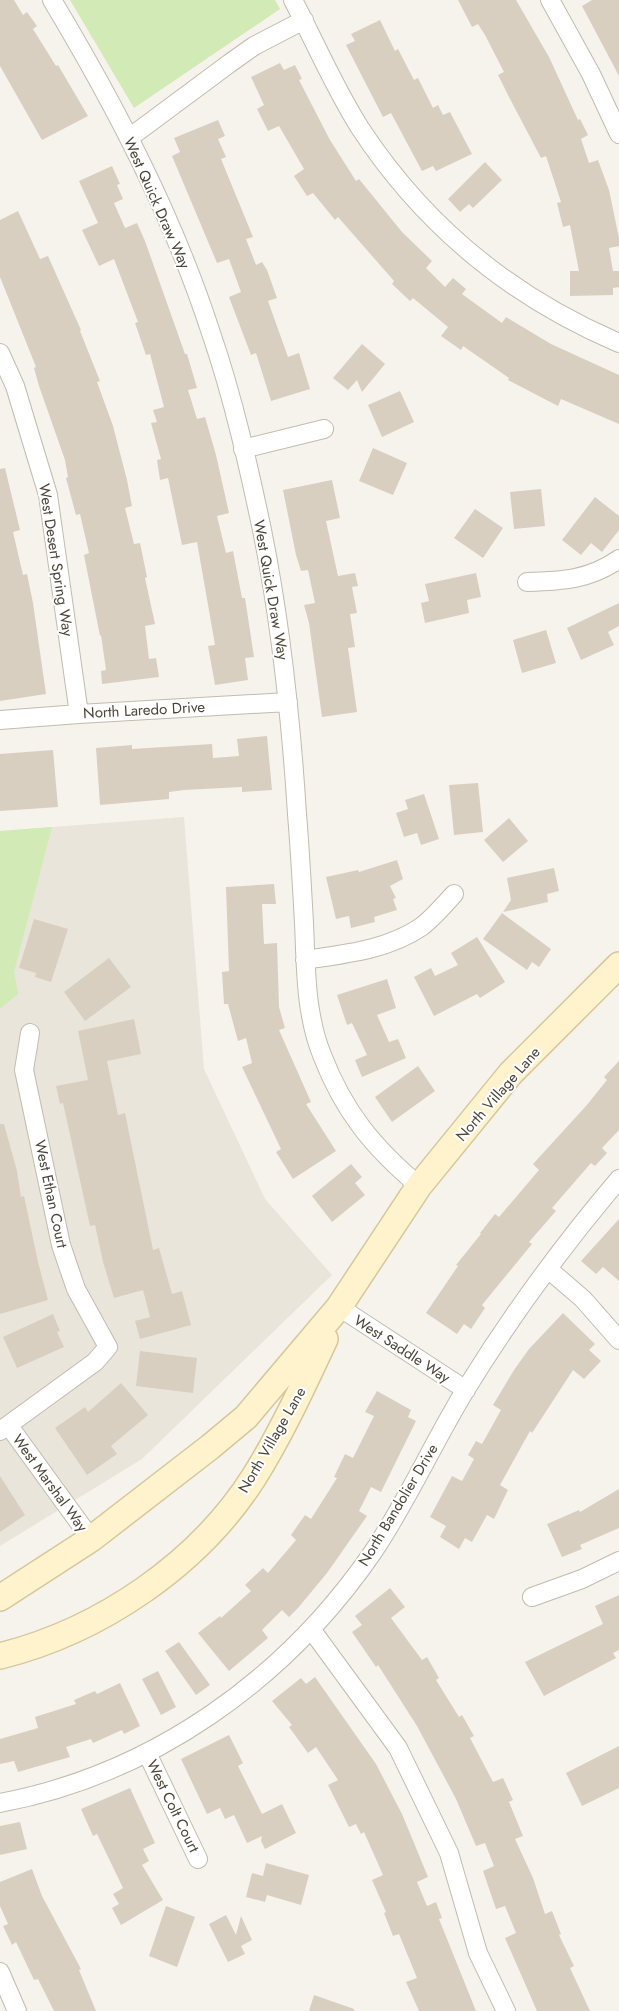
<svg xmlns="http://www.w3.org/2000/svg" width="619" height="2011" viewBox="0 0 619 2011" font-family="Jost,sans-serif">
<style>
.residential{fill:#eae5da}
.green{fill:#d2eab5}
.building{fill:#d8cfc1}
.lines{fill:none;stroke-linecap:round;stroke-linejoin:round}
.street-casing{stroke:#c2bbae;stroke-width:20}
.secondary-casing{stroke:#d6c79b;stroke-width:28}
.street{stroke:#fff;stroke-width:18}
.secondary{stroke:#fff3cd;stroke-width:25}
.labels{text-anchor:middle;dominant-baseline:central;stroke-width:4;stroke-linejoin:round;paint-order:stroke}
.street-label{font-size:15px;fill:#4b4439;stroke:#fff}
</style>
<rect width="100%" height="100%" fill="#f6f3ec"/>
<path class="residential" d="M184,817L204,1069L265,1199L332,1275L142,1459L0,1546V831Z"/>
<path class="green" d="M70,0H275L280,9L134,108Z
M52,827L14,972L18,994L0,1009V831Z"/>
<path class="building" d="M0,0H14L23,15L27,12L37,26L33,29L56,66L58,65L88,116L42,140L0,66Z
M458,0H516L549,57L578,120L580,119L588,135L581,139L589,163L598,160L609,190L619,238V246L609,248L613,271H619V287L613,288V295L570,296V271H579L570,225L563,227L557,203L561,202L546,156L541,158L509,97L498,75L504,72L485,35L478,24L472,27Z
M592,0H619V76L582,6Z
M380,20L395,51L398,49L414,80L418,78L433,108L438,105L443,115L450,112L472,154L436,171L433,166L422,171L391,113L383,117L346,45L355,41L351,34Z
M280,63L284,70L295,65L302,79L299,80L330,140L356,181L359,179L402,232L432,261L426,268L445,287L453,278L466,289L462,294L502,323L506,317L551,344L619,375V424L561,399L558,406L508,380L509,378L463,346L461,350L441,336L448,327L413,298L410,301L392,284L394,281L338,217L335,220L313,193L307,196L294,176L304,169L279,126L268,131L257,109L264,105L251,77Z
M218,120L225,136L218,139L226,157L221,159L253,237L246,239L256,265L262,262L267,270L277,298L268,301L288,357L299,353L310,389L271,401L256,353L251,355L229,297L241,292L229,259L217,263L172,156L180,152L174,138Z
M485,162L502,180L473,208L469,204L460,212L448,199Z
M112,166L120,184L117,185L123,199L114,203L125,228L137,223L145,241L185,354H187L197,388L188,390L197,419L205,417L216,455L229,513L217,516L226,553L233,551L242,598H245L254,657L245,658L248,680L215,685L208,646L215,645L197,542L182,545L168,478L160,480L157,460L161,459L151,423L157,422L153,410L164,407L150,354L146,355L135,323L138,322L114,259L99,266L82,230L98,223L79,181Z
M18,211L40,259L48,256L81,330L80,331L100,381L97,382L113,426L127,480L132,506L125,508L134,544L140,543L147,577L145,578L155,624L145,626L149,659L156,658L159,677L102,684L101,671L106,670L101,635L100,636L84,555L89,553L80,514L76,515L66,478L68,477L65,460L39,386L34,368L36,367L0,277V220Z
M362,344L385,364L362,392L357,380L348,390L333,378Z
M400,391L414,422L382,437L368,405Z
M373,448L407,463L393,495L359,481Z
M5,468L20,530L13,532L23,575L27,574L33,603L46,694L0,701V469Z
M332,480L340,518L326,521L338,576L355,573L358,586L352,587L357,613L350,614L355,647L348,648L357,712L322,717L309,623L304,605L315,603L308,570L301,571L296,555L283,490Z
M541,489L545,526L514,529L510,492Z
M595,497L619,516V530L602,552L591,543L581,555L562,540Z
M475,509L503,528L483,558L454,538Z
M476,573L481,597L467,600L469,613L425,623L421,603L429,601L425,584Z
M619,603V626L608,632L614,645L581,660L567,628Z
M546,630L556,663L522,673L513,640Z
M267,736L272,790L242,792V787L184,790L169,792V799L100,805L96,748L132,745V749L212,744L213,758L239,756L237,739Z
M53,750L58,807L0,811V754Z
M478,783L483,832L454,835L449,785Z
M424,794L439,839L421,845L417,833L404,837L396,813L408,809L405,800Z
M509,818L528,841L503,862L484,840Z
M397,860L403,879L390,886L396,898L393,899L397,910L374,917L375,922L351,928L349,916L336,919L326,877L358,870L359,872Z
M554,868L559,891L547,894L548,902L503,912L511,900L507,878Z
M274,884L276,904H262L264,944L277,943L279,1007L285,1028L279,1030L311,1102L306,1104L336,1151L293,1179L276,1152L281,1149L242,1067L252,1063L246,1038L238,1041L228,1004H224L222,972L229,971L226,887Z
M502,913L551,949L539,967L532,962L527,970L483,939Z
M34,919L68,929L51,982L35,977L36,973L19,968Z
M477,937L505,982L480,998L477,994L434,1016L414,977L431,968L435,976L458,965L451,953Z
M109,958L131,987L85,1021L64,992Z
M387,979L396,1008L377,1015L389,1042L398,1039L406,1058L362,1077L355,1060L367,1055L352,1023L347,1025L337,995Z
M134,1019L141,1054L107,1061L118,1115L125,1113L153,1250L159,1248L172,1294L182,1291L191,1325L140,1339L135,1321L150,1317L143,1290L114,1298L103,1262L95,1225L90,1226L63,1103L60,1104L56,1086L88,1080L78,1031Z
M619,1061V1130L602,1148L607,1153L595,1166L591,1163L552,1208L556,1211L529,1242L532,1244L482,1305L485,1308L471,1329L464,1324L457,1334L426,1313L458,1266L456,1265L481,1234L480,1233L495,1214L499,1217L539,1170L533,1164L586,1106L607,1080L604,1077Z
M418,1066L435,1091L392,1122L375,1097Z
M0,1124H4L17,1171L21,1197L24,1196L38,1262L48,1300L0,1314Z
M351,1164L362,1177L355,1183L365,1195L332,1222L312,1196Z
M619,1219V1281L603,1267L596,1274L581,1261Z
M563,1313L595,1344L589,1350L601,1361L584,1379L573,1370L532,1433L530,1431L500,1485L508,1490L494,1519L487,1515L472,1542L465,1538L459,1549L440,1537L446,1526L430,1517L452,1476L462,1481L474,1459L468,1455L476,1441L482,1444L501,1410L493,1405L514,1370L529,1349Z
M53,1314L60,1331L57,1332L64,1347L17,1368L3,1337Z
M140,1351L197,1358L193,1393L136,1386Z
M121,1383L148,1415L111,1446L117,1454L87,1475L55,1428L85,1407L88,1412Z
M377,1391L411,1410L408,1417L416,1421L381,1492L371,1487L359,1511L367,1516L327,1573L298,1608L289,1617L282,1610L262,1630L268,1638L229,1671L198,1633L220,1616L221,1618L251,1591L245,1585L263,1568L268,1573L296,1540L291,1535L305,1515L311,1519L337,1478L334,1477L345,1454L353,1458L374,1416L365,1412Z
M0,1476L25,1515L0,1532Z
M619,1489V1528L580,1545L582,1549L562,1557L547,1524L579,1510L580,1512Z
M390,1588L405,1607L391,1618L422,1660L427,1657L439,1678L436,1680L459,1717L462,1715L474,1736L470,1738L493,1782L503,1778L513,1800L509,1802L523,1836L515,1839L533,1878L545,1914L552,1911L561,1934L559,1935L574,1966L570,1968L590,2011H537L505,1938L516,1933L505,1906L496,1909L483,1871L494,1866L485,1843L476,1846L456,1799L417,1726L378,1665L376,1667L352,1632L362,1625L355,1616Z
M619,1595V1650L613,1653L616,1658L544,1696L525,1662L603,1624L595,1606Z
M179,1642L210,1685L196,1695L165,1651Z
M158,1671L176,1707L161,1715L142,1679Z
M315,1677L376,1764L402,1814L428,1877L417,1882L427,1906L436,1902L442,1918L439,1919L476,2011H419L406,1982L417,1978L399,1934L393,1936L384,1913L386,1912L372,1880L383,1875L364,1832L361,1834L356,1824L349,1827L328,1785L338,1780L316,1747L308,1753L289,1727L292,1725L272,1701L301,1678L306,1684Z
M120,1683L140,1726L124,1734L122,1730L93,1743L91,1739L66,1747L70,1757L18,1772L14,1761L0,1764V1739L38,1728L35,1717L76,1704L74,1700L95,1691L97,1694Z
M229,1735L243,1763L238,1766L262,1814L282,1804L296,1833L265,1849L261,1841L262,1836L247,1843L234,1815L225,1819L220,1808L207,1814L181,1759Z
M619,1746V1788L582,1806L566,1773Z
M130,1788L155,1843L143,1849L149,1861L142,1865L163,1900L121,1925L112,1908L119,1904L113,1894L123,1888L97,1834L93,1836L81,1809Z
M20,1822L27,1849L0,1855V1826Z
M266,1863L309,1875L301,1905L267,1895L265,1902L246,1897L252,1873L263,1876Z
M32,1869L42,1896L81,1969L79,1970L96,2011H54L38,1979L34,1980L16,1942L12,1945L3,1926L8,1924L0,1906V1882Z
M166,1906L195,1917L177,1967L149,1956Z
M226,1915L236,1935L241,1916L252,1940L241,1946L245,1954L228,1962L209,1924Z
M314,1995L354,2009V2011H309Z"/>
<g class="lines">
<defs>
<path id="street" d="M52,0C115,105 173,216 211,333C233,397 248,464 262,530C281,624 291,719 297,814C300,850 302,887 304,923C306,966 305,1013 322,1055C344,1112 373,1147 419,1186
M293,0C315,42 334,87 360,128C425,227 511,297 619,343
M550,0L591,74L619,134
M129,138L230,63L254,46L304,20
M0,353L15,386L48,495L79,714
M243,449L324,429
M527,582C562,581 589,580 619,559
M0,720L79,714L288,702
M305,960C345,954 387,950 421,927C433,918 444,905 454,894
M548,1269L583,1299L619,1340
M339,1307L466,1390
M9,1426L91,1539
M0,1431L95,1362L108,1347L76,1289L61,1245L24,1070L30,1033
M532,1597L582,1579L619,1561
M311,1629L398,1748L449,1853L478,1953L506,2011
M147,1753L198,1859
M0,1803C153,1774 285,1680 373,1552C408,1500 433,1443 466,1389C511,1316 563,1245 619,1179
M0,1972L17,2011"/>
<path id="secondary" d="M0,1598L91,1539L210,1447L246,1417L339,1307L419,1186L511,1073L619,965
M0,1656C100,1631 198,1565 254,1477C281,1434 303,1386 325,1339"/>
</defs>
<use href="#street" class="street-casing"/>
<use href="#secondary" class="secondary-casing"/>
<use href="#street" class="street"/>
<use href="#secondary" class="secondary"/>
</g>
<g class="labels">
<g class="street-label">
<text transform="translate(157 203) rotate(66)">West Quick Draw Way</text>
<text transform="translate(56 560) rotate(81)">West Desert Spring Way</text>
<text transform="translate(271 590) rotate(80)">West Quick Draw Way</text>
<text transform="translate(144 710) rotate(-3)">North Laredo Drive</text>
<text transform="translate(498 1094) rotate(-49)">North Village Lane</text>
<text transform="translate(51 1194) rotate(78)">West Ethan Court</text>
<text transform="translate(402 1349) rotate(33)">West Saddle Way</text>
<text transform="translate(272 1440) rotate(-60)">North Village Lane</text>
<text transform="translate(50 1483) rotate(54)">West Marshal Way</text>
<text transform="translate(398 1505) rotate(-59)">North Bandolier Drive</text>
<text transform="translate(173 1806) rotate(64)">West Colt Court</text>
</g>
</g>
</svg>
